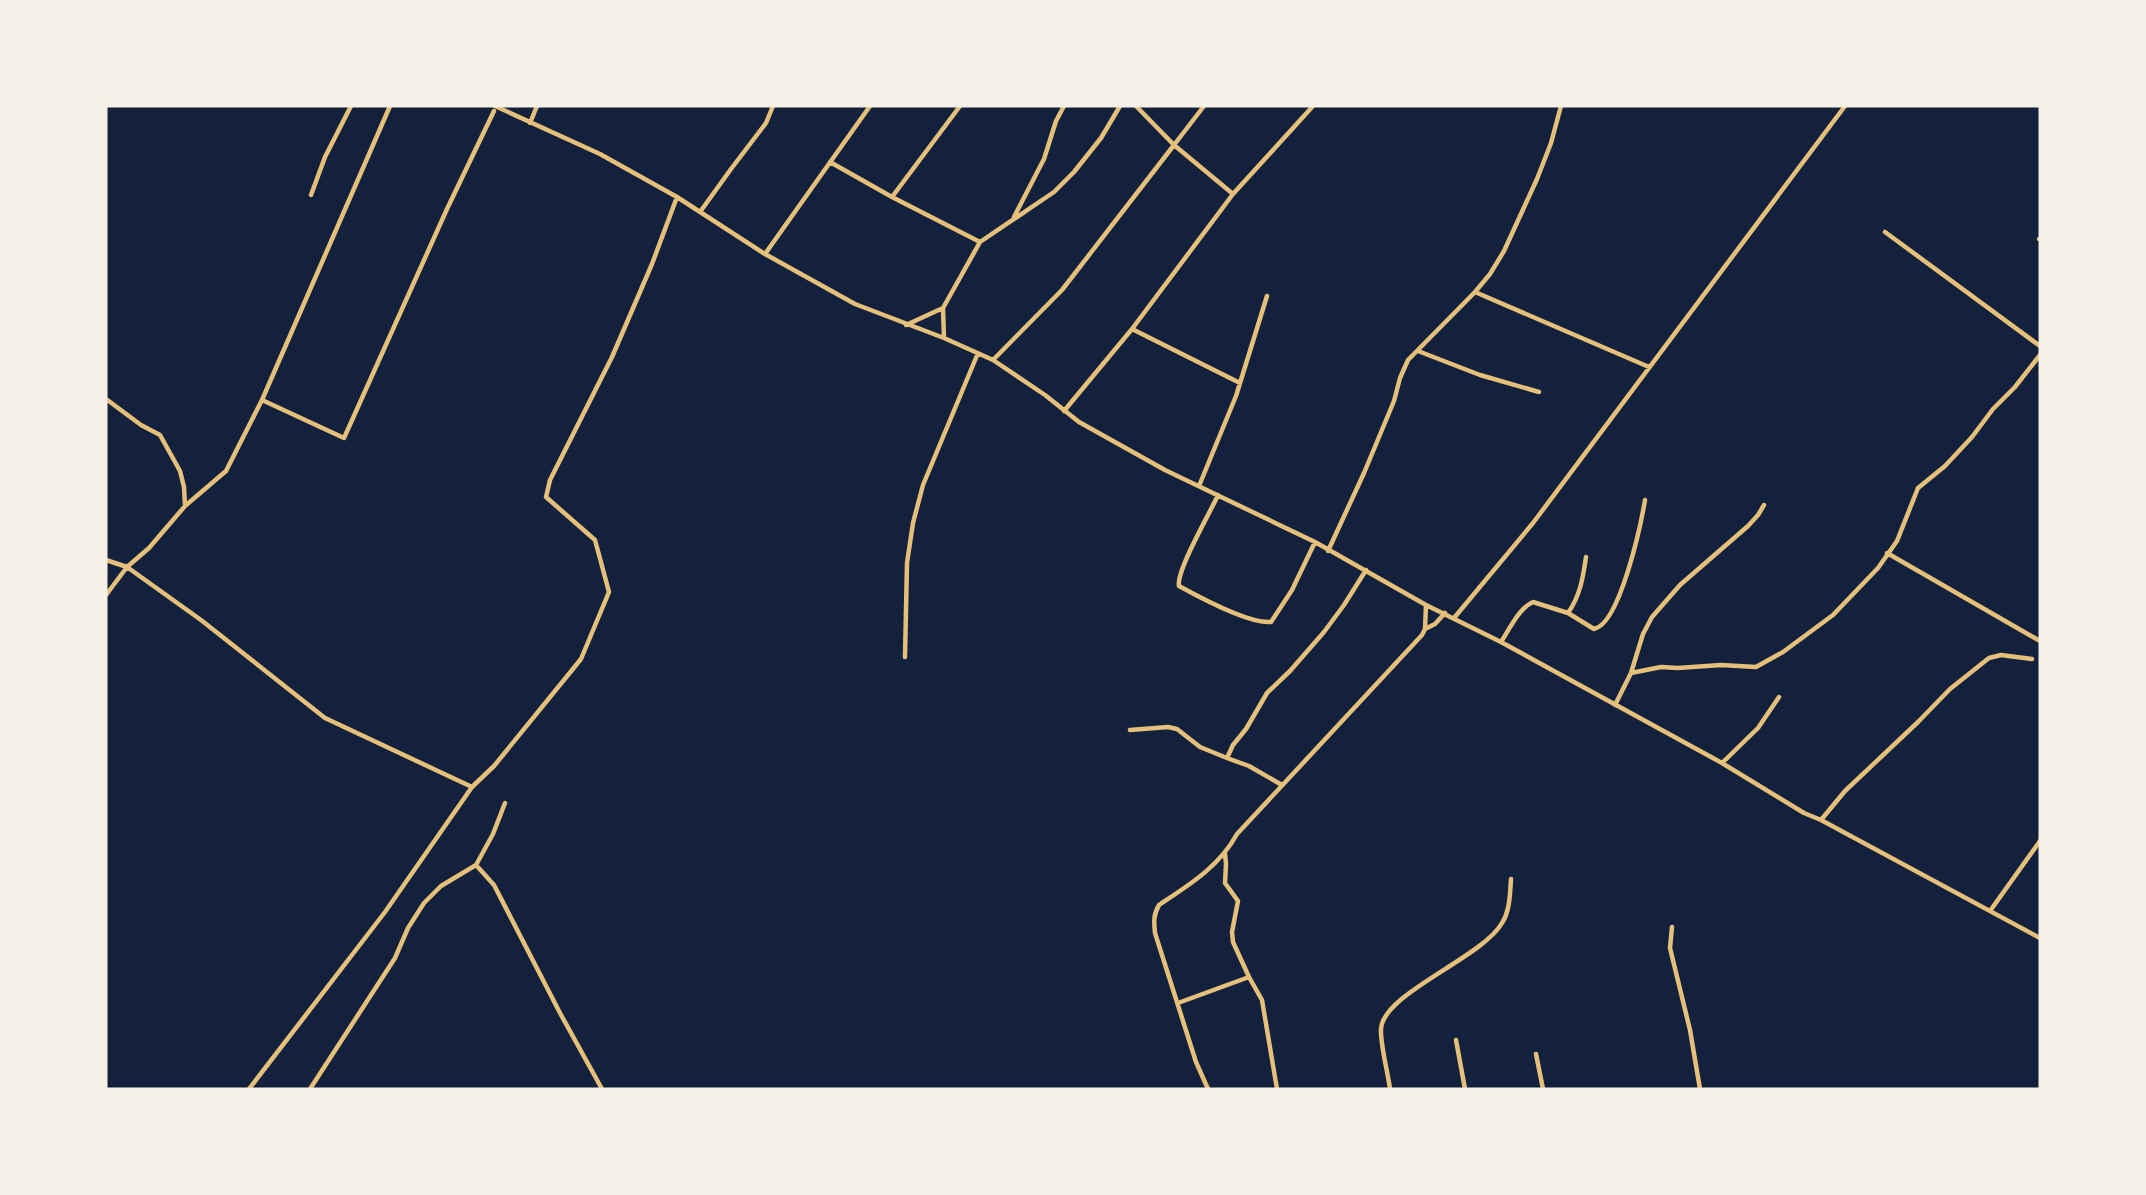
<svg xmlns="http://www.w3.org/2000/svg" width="2146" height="1195" viewBox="0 0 2146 1195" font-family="'Titillium Web',sans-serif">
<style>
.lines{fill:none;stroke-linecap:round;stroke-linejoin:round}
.minor{stroke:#e5c07b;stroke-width:4.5}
</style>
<rect width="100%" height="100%" fill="#14213d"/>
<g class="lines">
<path class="minor" d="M495,106L600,154L677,197L765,254L855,304L944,338L993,360L1045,395L1079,422L1165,470L1315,542L1426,605L1501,642L1722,763L1804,813L1821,820L2040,938
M1204,106L1174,145L1233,194
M530,123L537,106
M830,162L892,197L980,242
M311,195L325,157L351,106
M892,197L960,106
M700,212L731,169L766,123L773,106
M1014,217L1044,159L1056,121L1064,106
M1885,232L2040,346
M2039,239H2040
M765,254L870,106
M1475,292L1649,367
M906,325L943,308
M1132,329L1240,383
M944,338L943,308L980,242L1054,192L1074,172L1101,138L1120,106
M1418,351L1480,375L1539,392
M993,360L1062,290L1174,145L1136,106
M106,399L141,425L160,435L180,471L184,487L185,506
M262,400L344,438L447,209L494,111
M1064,411L1132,329L1233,194L1313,106
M1199,486L1236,396L1267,296
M1218,495C1210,513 1176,571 1179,586C1199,597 1249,624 1271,622L1292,590L1315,542
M1328,551L1364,473L1394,401L1400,378L1408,360L1475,292L1490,274L1504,251L1537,179L1551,143L1561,106
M1887,553L2040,641
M106,560L127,567L201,620L325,718L472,787
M106,595L127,567L149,548L185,506L226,471L262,400L390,106
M1568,613C1580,596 1583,578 1586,557
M1454,618L1533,523L1845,106
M1425,629L1435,624L1445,613
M1501,642C1509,630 1519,608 1533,602L1568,613L1594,629C1620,624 1641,524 1645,500
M905,657L907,563L913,523L923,485L978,353
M1631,673L1661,667L1678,668L1721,665L1756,667L1783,652L1833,615L1878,568L1897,541L1918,488L1945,466L1972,437L1993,409L2015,387L2040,355
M1615,705L1631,673L1643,634L1652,617L1680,585L1748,526L1758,515L1764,505
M1130,730L1168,727L1177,729L1200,747L1227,758
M1722,763L1758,728L1779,697
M1282,785L1249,766L1227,758L1233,745L1246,729L1267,693L1290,671L1324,632L1344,605L1366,570
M1821,820L1845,791L1918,722L1950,689L1989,658L2001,655L2032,659
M476,865L494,885L560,1013L602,1089
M1990,911L2040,841
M1672,927L1670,948L1690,1030L1700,1089
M1249,977L1262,1000L1277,1089
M1178,1003L1249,977L1233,942L1232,932L1238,901L1225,883L1226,864L1225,854
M1456,1040L1465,1089
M1536,1054L1543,1089
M249,1089L385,912L472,787L494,766L581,659L609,592L595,540L546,497L550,480L612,357L652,264L677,197
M310,1089L395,958L408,928L424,903L441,886L476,865L493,834L505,803
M1208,1089L1196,1062L1155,933C1154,923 1153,915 1159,905C1189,885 1219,867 1237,834L1422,635L1425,629L1426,605
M1390,1089C1388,1073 1380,1043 1381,1029C1383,993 1482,958 1502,923C1510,911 1510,893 1511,879"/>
</g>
<rect width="2146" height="1195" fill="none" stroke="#f6f1e7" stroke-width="215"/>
</svg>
